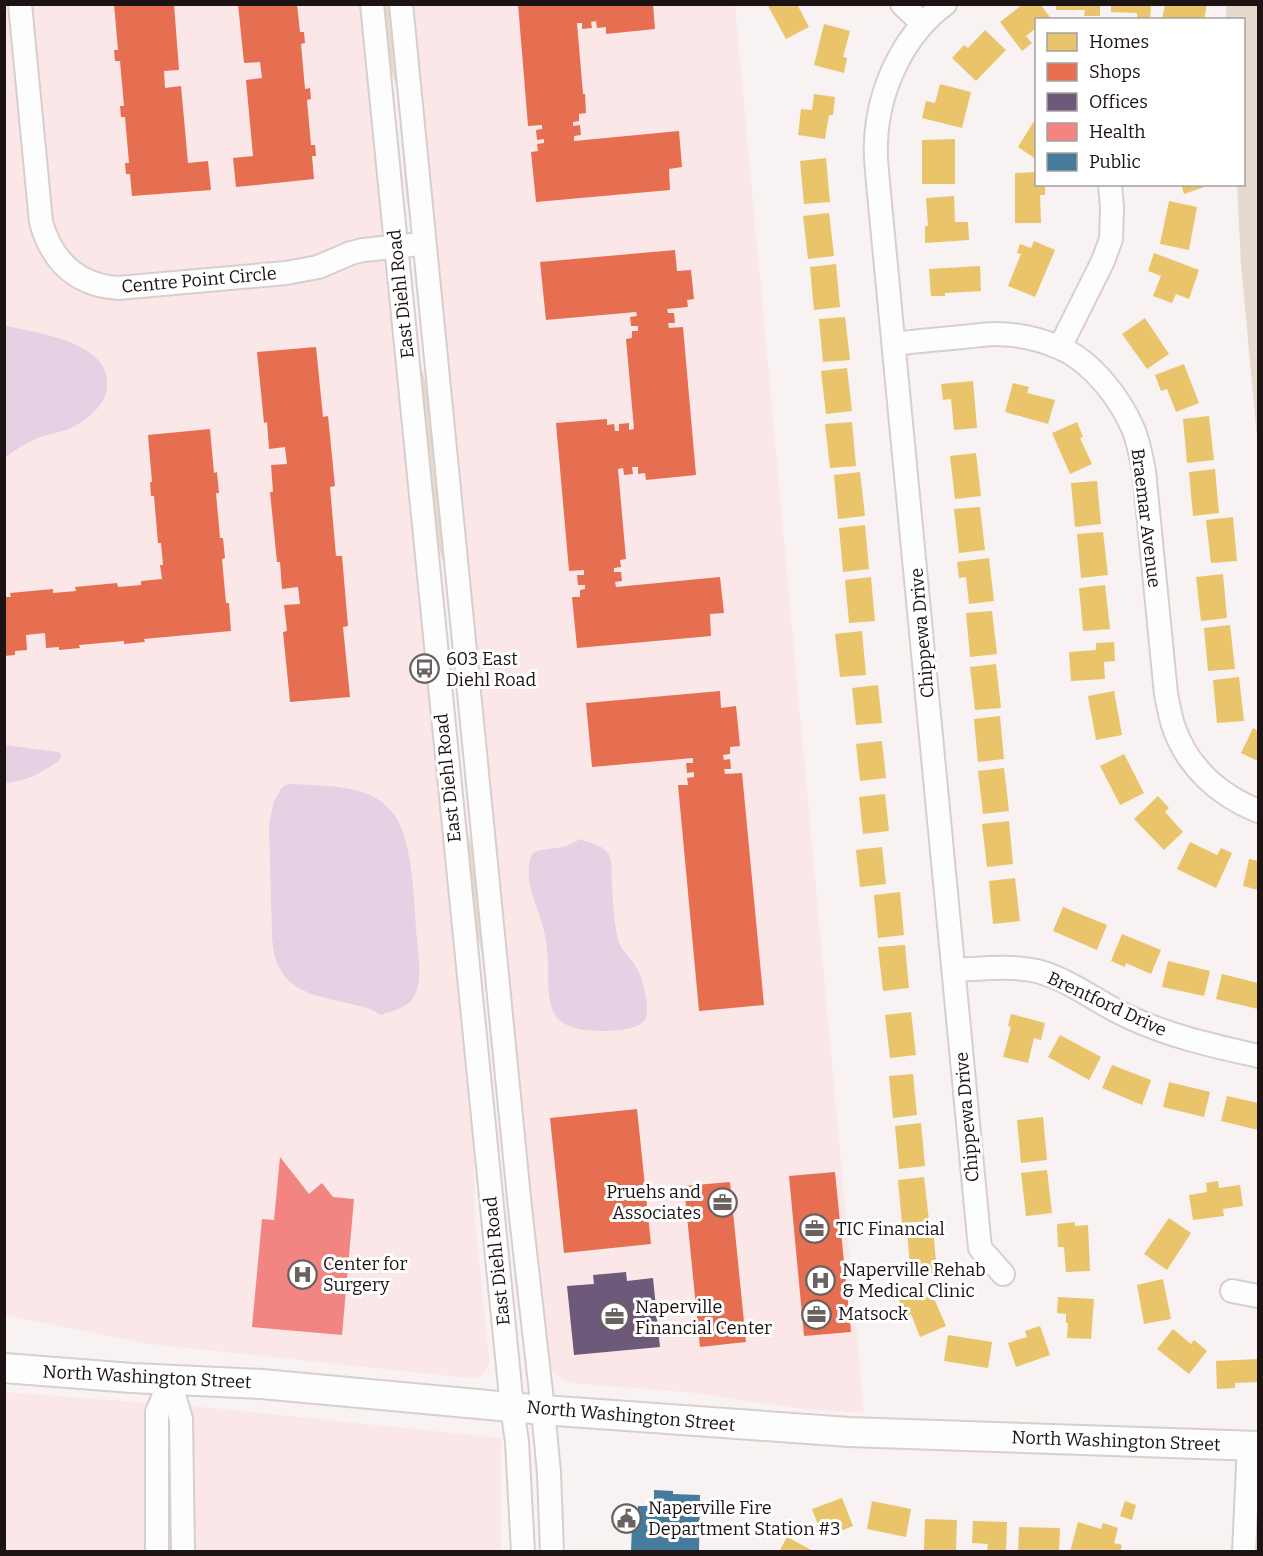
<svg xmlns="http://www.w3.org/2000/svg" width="1263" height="1556" viewBox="0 0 1263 1556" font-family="Bitter,serif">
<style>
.built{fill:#fbe7e7}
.green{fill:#e6dacf}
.water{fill:#e6d0e3}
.homes{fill:#e9c46a}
.shops{fill:#e76f51}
.offices{fill:#6d597a}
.health{fill:#f28482}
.public{fill:#457b9d}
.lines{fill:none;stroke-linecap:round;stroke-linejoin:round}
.minor-casing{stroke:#d7cfce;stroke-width:26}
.major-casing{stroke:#d7cfce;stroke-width:32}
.minor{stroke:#fefdfd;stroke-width:22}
.major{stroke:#fefdfd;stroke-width:28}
.labels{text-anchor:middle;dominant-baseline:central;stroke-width:6;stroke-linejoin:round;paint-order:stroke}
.street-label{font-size:18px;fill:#1d1313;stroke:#fff}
.poi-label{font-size:18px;fill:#1d1313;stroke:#fff;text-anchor:start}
</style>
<rect width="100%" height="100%" fill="#f8f2f2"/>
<path class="built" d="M4,5H363L473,1115L475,1218L489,1357V1364L484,1373L478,1377L468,1378L150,1344L5,1315Z
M409,5H735L864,1413L803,1409L695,1393L574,1383L560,1378L549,1366L546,1351L533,1246Z
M4,1392L202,1407L501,1438V1551H5Z"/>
<path class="green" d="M380,5H392L412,203H407L397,90L384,44Z
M1226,5H1258V448L1241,264L1237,185L1244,184V20L1226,19Z
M411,277L420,362L434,416L456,654L453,653L444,566L431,515L407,278Z
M451,727H456L466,825L479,876L496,1046L492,1045L482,952L470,910Z"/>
<path class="water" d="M5,326H8C40,334 118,343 106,393C102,407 87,420 75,426C65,432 52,433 40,437C27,442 16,449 5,458Z
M5,745L58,752L61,754L60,760C43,772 26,782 5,783Z
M291,784C320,786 362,784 384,804C395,813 402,826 405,839C414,871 414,907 417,940C418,954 421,971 418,986C418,987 415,994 415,995C408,1008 394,1010 381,1015C373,1009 364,1007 355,1005C326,997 292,996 278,965C274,957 273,947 272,937L269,824L274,801L281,789L285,785Z
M581,839C590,844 603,844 609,855C613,864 611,877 612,887C613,904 614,922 618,939C620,949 627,954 633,962C642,974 651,1006 645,1020C636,1030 619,1030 606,1031C591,1031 564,1030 555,1015C547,1003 548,975 548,961C547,948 546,936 542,924C536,902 521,875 533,853L540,850L564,847Z"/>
<path class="homes" d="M767,4H797L809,27L786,39Z
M1023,4H1040L1050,17L1047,20H1036V28L1026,36L1032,43L1022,51L1000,22Z
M1056,4H1100V16H1084L1085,10H1056Z
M1111,4H1151L1150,20H1137V13L1111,12Z
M1165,4H1207L1204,20H1162Z
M824,24L850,31L843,57L847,58L844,73L814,65Z
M985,30L1006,50L976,81L952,58L964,45L968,48Z
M940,84L971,92L962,128L922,118L926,101L935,103Z
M814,94L835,97L833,115H829L825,139L798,135L801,109L812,110Z
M1036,118V159L1018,147Z
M955,139V184H922V140Z
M826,158L830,202L804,204L800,161Z
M1036,172V184H1045V195H1040L1041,223H1015V173Z
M1181,184H1210V185L1184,194Z
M954,196L955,222H968L969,240L925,243V226H928L926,198Z
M1169,201L1197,207L1189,250L1160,244Z
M829,213L834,256L808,259L803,216Z
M1034,241L1055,250L1035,297L1008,286L1021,254L1017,253L1020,244L1031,248Z
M1154,253L1199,270L1189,299L1176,294L1172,303L1153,296L1161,276L1148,271Z
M836,264L840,307L814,310L810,267Z
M980,266L981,291L945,293V296H931L929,269Z
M845,317L850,360L823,362L819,319Z
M1145,318L1169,354L1147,369L1122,334Z
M1184,364L1199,403L1176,412L1167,389L1161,391L1155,375Z
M847,368L852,411L826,414L821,371Z
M973,381L977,428L954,430L951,399L943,400L941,384Z
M1013,383L1029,387L1027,393L1055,400L1048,424L1005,412Z
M1209,416L1214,460L1187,463L1183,419Z
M852,422L856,466L830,468L825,424Z
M1077,422L1083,437L1080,438L1092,464L1070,474L1052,433Z
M976,453L981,496L955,499L950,456Z
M1215,469L1219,513L1193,516L1189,472Z
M860,472L865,516L838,519L834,475Z
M1097,481L1101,524L1075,527L1071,483Z
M980,507L985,550L959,553L954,509Z
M1233,517L1237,561L1211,563L1206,520Z
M865,525L869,569L843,572L839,528Z
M1103,532L1108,575L1081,578L1077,534Z
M989,558L994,601L969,604L966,577L959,578L957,562Z
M1223,574L1227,618L1201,621L1196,577Z
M871,577L875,621L849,623L845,580Z
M1105,585L1110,629L1083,631L1079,588Z
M992,611L997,654L970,657L966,613Z
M1230,625L1235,669L1208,671L1204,628Z
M862,631L866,675L840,677L835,634Z
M1114,642L1115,661L1104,662L1105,679L1071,681L1069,652L1096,650V643Z
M996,664L1001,708L975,710L970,667Z
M1239,677L1244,721L1217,723L1213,680Z
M878,685L882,723L856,725L852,688Z
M1114,691L1122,735L1096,740L1088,696Z
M1000,716L1004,759L978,762L974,719Z
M1253,728L1258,731V761L1241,753Z
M882,741L886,778L860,781L856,744Z
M1124,754L1144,793L1120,805L1100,766Z
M1004,768L1009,811L983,814L978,771Z
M885,794L889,831L863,834L859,797Z
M1158,796L1169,808L1165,812L1183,832L1164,850L1134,819Z
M1009,821L1013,864L987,867L982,824Z
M1190,842L1217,855L1221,848L1232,853L1216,888L1177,869Z
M882,847L886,884L860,887L856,850Z
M1249,859L1258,861V890L1243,886Z
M1015,878L1020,921L993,924L989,881Z
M900,892L904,935L878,938L874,895Z
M1063,907L1107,925L1097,950L1053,931Z
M1122,934L1161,950L1151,974L1126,963L1125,967L1111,961Z
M905,945L909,988L883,991L878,947Z
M1168,961L1210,971L1204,996L1162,987Z
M1222,974L1258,983V1009L1216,999Z
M911,1012L916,1055L890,1058L885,1015Z
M1011,1014L1045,1023L1041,1040L1034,1038L1028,1063L1003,1057L1011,1027L1008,1026Z
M1060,1035L1101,1057L1089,1080L1048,1057Z
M1112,1065L1151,1080L1142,1105L1102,1088Z
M913,1074L917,1115L893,1118L889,1076Z
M1169,1082L1210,1092L1204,1117L1163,1107Z
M1227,1096L1258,1103V1130L1221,1121Z
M1043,1117L1047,1160L1021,1163L1017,1120Z
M921,1123L925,1166L899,1169L895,1126Z
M1047,1170L1052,1213L1026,1216L1021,1173Z
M924,1177L929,1221L902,1223L898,1180Z
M1218,1181L1219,1188L1240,1185L1243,1206L1223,1209L1224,1216L1193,1220L1189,1195L1207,1192L1206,1183Z
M1169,1218L1191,1233L1167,1270L1144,1254Z
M1075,1222V1226L1088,1225L1090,1271L1066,1272L1064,1247H1058L1057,1224Z
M933,1229L937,1273L911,1275L907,1232Z
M1163,1279L1171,1319L1144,1324L1137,1285Z
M929,1287L946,1326L920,1337L911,1314L905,1316L899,1300Z
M1058,1297L1094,1299L1091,1339L1067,1338L1068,1323H1066V1314L1057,1313Z
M1040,1326L1050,1355L1016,1367L1008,1343L1027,1337L1025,1331Z
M1173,1329L1191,1344L1194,1340L1207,1351L1189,1374L1157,1349Z
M948,1335L992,1342L988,1368L944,1361Z
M1258,1359V1382L1235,1383V1388L1217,1389L1216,1361Z
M842,1498L853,1526L823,1538L812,1509Z
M872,1501L911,1509L906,1537L867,1529Z
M1125,1501L1136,1505L1132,1520L1120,1516Z
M925,1519L957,1520L956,1551L924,1550Z
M973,1521L1007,1522L1006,1552H987L988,1544L972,1543Z
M1078,1522L1101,1529L1103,1523L1118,1528L1114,1543L1122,1545L1120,1552H1070Z
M1019,1527L1060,1528L1059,1552H1018Z
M787,1537L815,1552H779Z"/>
<path class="shops" d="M114,4H174L179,70L164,71L165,88L181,86L188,163L208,161L211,190L132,196L130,174H126L125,163H129L125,117H121L120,106H124L120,61H115L114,50H118Z
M238,4H297L300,32H304L305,43L301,44L305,89L310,88L311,99L307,100L311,145H315L316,156H312L314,179L236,187L233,158L253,156L246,80L262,78L260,62L244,63Z
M518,4H653L655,29L606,34V27L597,28L596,21L591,22L592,28L582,29V23H577L583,94H585L586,113L579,114V121L573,122V126L580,125L581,135L574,136V141L679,131L682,167L669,169L670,190L536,202L531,152L538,151L537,144L544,143V139L537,140L536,130L542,129V125L528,126Z
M675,250L677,271L691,270L694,299L687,300L688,307L667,309L668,313H674L675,323H668L669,328L683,327L696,475L646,480L645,473L638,474V467H632L633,474L624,475L623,468L618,469L626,559L620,560L621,567L614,568V572H621L622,581L615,582L616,587L720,577L724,613L710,614L711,636L577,648L572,597H580V590L585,589V585H578L577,575H584V570L569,571L556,423L607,419V425L614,424L615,431H619V424L629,423V430L634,429L626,339L632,338V331H638V326H631L630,317L637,316L636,312L546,320L540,262Z
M316,347L323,417L328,416L335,486L330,487L336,556H342L348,626L343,627L350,697L290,702L283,632L287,631L284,605L300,604L298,587L282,589L280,562H277L270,492H273L271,465L287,464L285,447L269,449L267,422L264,423L257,352Z
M210,429L214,473L217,472L219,493H216L220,538H223L225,558L222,559L226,603H229L231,631L144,639L145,642L124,644V641L79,645L80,648L59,650V647L46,648L45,633L26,635L27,650L15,651V655L4,656V597H11L10,593L53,589V593L76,591L75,587L117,583L118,587L141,585V581L162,579L160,565H163L161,543H158L154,496H151L150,482H152L148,435Z
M720,691L721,708L736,706L740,746L730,747V754L723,755L724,760L730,759L731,769H724L725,774L742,773L764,1005L699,1011L678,785H688L687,778L694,777V772L687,773L686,763H693V758L592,767L586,703Z
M637,1109L651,1244L564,1253L550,1118Z
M835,1172L851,1332L804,1336L789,1176Z
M730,1182L746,1342L700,1347L684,1186Z"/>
<path class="offices" d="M626,1272L627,1281L653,1278L660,1347L574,1355L567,1286L594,1284L593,1275Z"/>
<path class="health" d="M280,1157L309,1194L322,1183L333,1197L354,1199L342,1335L252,1327L262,1219L274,1220Z"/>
<path class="public" d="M654,1490L673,1491V1494L700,1495L699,1552H631L632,1523H638V1506H654Z"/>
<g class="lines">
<defs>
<path id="minor" d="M20,4L41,222C52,262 77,285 118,288L286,273L318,267L351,253L363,250L411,245
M372,4L512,1407L517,1442L523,1552
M401,4L520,1208L543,1410L549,1473L552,1552
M902,4L923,24
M945,4C903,35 878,90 876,142C875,155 877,170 878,183L980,1248L1003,1274
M894,344C917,341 940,339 963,337C974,336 985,334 995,334C1016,334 1039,339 1058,347C1091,360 1121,399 1134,431C1139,444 1141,457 1144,471L1166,694C1168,704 1170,715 1173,725C1187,767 1219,795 1258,811
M1060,347L1103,261L1111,239L1112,208L1110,184
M954,970C981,969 1010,965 1037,971C1071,980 1099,1004 1131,1018C1172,1037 1215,1046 1258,1056
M1232,1291L1258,1296
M170,1381L181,1419L183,1552
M157,1552V1412L170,1381
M1244,1552L1249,1445"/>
<path id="major" d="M4,1368L132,1378L262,1384L543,1410L849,1432L1258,1446"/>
</defs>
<use href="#minor" class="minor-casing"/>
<use href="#major" class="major-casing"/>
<use href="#minor" class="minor"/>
<use href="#major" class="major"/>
</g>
<defs>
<symbol id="bus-ring" viewBox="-11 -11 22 22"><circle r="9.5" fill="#fff" stroke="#6a6161" stroke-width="1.5"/><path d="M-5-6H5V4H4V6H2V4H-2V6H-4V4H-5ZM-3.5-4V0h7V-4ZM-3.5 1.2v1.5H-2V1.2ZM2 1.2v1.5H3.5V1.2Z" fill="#6a6161"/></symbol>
<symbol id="office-ring" viewBox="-11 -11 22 22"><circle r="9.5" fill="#fff" stroke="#6a6161" stroke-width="1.5"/><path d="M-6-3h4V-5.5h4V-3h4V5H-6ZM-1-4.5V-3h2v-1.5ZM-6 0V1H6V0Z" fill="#6a6161"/></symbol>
<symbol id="hospital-ring" viewBox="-11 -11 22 22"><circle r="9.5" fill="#fff" stroke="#6a6161" stroke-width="1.5"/><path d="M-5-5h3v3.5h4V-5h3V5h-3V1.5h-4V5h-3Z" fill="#6a6161"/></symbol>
<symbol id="civic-ring" viewBox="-11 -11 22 22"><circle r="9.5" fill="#fff" stroke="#6a6161" stroke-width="1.5"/><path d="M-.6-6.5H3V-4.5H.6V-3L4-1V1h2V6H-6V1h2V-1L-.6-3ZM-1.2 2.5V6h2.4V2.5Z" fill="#6a6161"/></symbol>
</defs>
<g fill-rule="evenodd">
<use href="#bus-ring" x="408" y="652" width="33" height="33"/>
<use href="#office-ring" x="706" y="1186" width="33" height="33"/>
<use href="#office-ring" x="798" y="1212" width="33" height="33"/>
<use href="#hospital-ring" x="286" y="1258" width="33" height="33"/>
<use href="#hospital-ring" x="804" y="1264" width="33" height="33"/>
<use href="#office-ring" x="800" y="1298" width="33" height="33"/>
<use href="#office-ring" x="598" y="1300" width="33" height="33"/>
<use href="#civic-ring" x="610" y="1502" width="33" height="33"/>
</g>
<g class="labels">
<g class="street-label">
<text transform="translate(199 280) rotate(-5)">Centre Point Circle</text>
<text transform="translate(401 294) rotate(-96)">East Diehl Road</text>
<text transform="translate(1146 518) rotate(83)">Braemar Avenue</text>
<text transform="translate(922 633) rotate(-95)">Chippewa Drive</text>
<text transform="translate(448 778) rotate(-96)">East Diehl Road</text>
<text transform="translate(1107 1004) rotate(25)">Brentford Drive</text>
<text transform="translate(967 1117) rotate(-95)">Chippewa Drive</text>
<text transform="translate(497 1261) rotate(-96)">East Diehl Road</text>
<text transform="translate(147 1377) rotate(3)">North Washington Street</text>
<text transform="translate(631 1416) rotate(5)">North Washington Street</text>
<text transform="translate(1116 1441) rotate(2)">North Washington Street</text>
</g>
<g class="poi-label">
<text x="446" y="659">603 East<tspan x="446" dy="21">Diehl Road</tspan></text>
<text x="701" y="1192" text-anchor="end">Pruehs and<tspan x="701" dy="21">Associates</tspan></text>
<text x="836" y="1229">TIC Financial</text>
<text x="323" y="1264">Center for<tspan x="323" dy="21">Surgery</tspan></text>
<text x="842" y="1270">Naperville Rehab<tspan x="842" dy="21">&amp; Medical Clinic</tspan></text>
<text x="635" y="1307">Naperville<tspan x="635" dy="21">Financial Center</tspan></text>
<text x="838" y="1314">Matsock</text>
<text x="648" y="1508">Naperville Fire<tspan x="648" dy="21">Department Station #3</tspan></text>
</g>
</g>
<rect width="1263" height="1556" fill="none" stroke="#1d1313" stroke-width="12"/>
<rect x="1035" y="18" width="210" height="168" fill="#ffffff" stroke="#a5a1a1" stroke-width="1.5"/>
<rect x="1047" y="33" width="30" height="18" fill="#e9c46a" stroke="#a5a1a1" stroke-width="1.5"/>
<text x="1089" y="48" font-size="18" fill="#1d1313">Homes</text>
<rect x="1047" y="63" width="30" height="18" fill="#e76f51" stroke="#a5a1a1" stroke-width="1.5"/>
<text x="1089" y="78" font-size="18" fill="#1d1313">Shops</text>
<rect x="1047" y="93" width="30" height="18" fill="#6d597a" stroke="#a5a1a1" stroke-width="1.5"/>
<text x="1089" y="108" font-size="18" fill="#1d1313">Offices</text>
<rect x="1047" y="123" width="30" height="18" fill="#f28482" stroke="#a5a1a1" stroke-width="1.5"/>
<text x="1089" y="138" font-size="18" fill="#1d1313">Health</text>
<rect x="1047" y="153" width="30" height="18" fill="#457b9d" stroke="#a5a1a1" stroke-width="1.5"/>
<text x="1089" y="168" font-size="18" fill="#1d1313">Public</text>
</svg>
